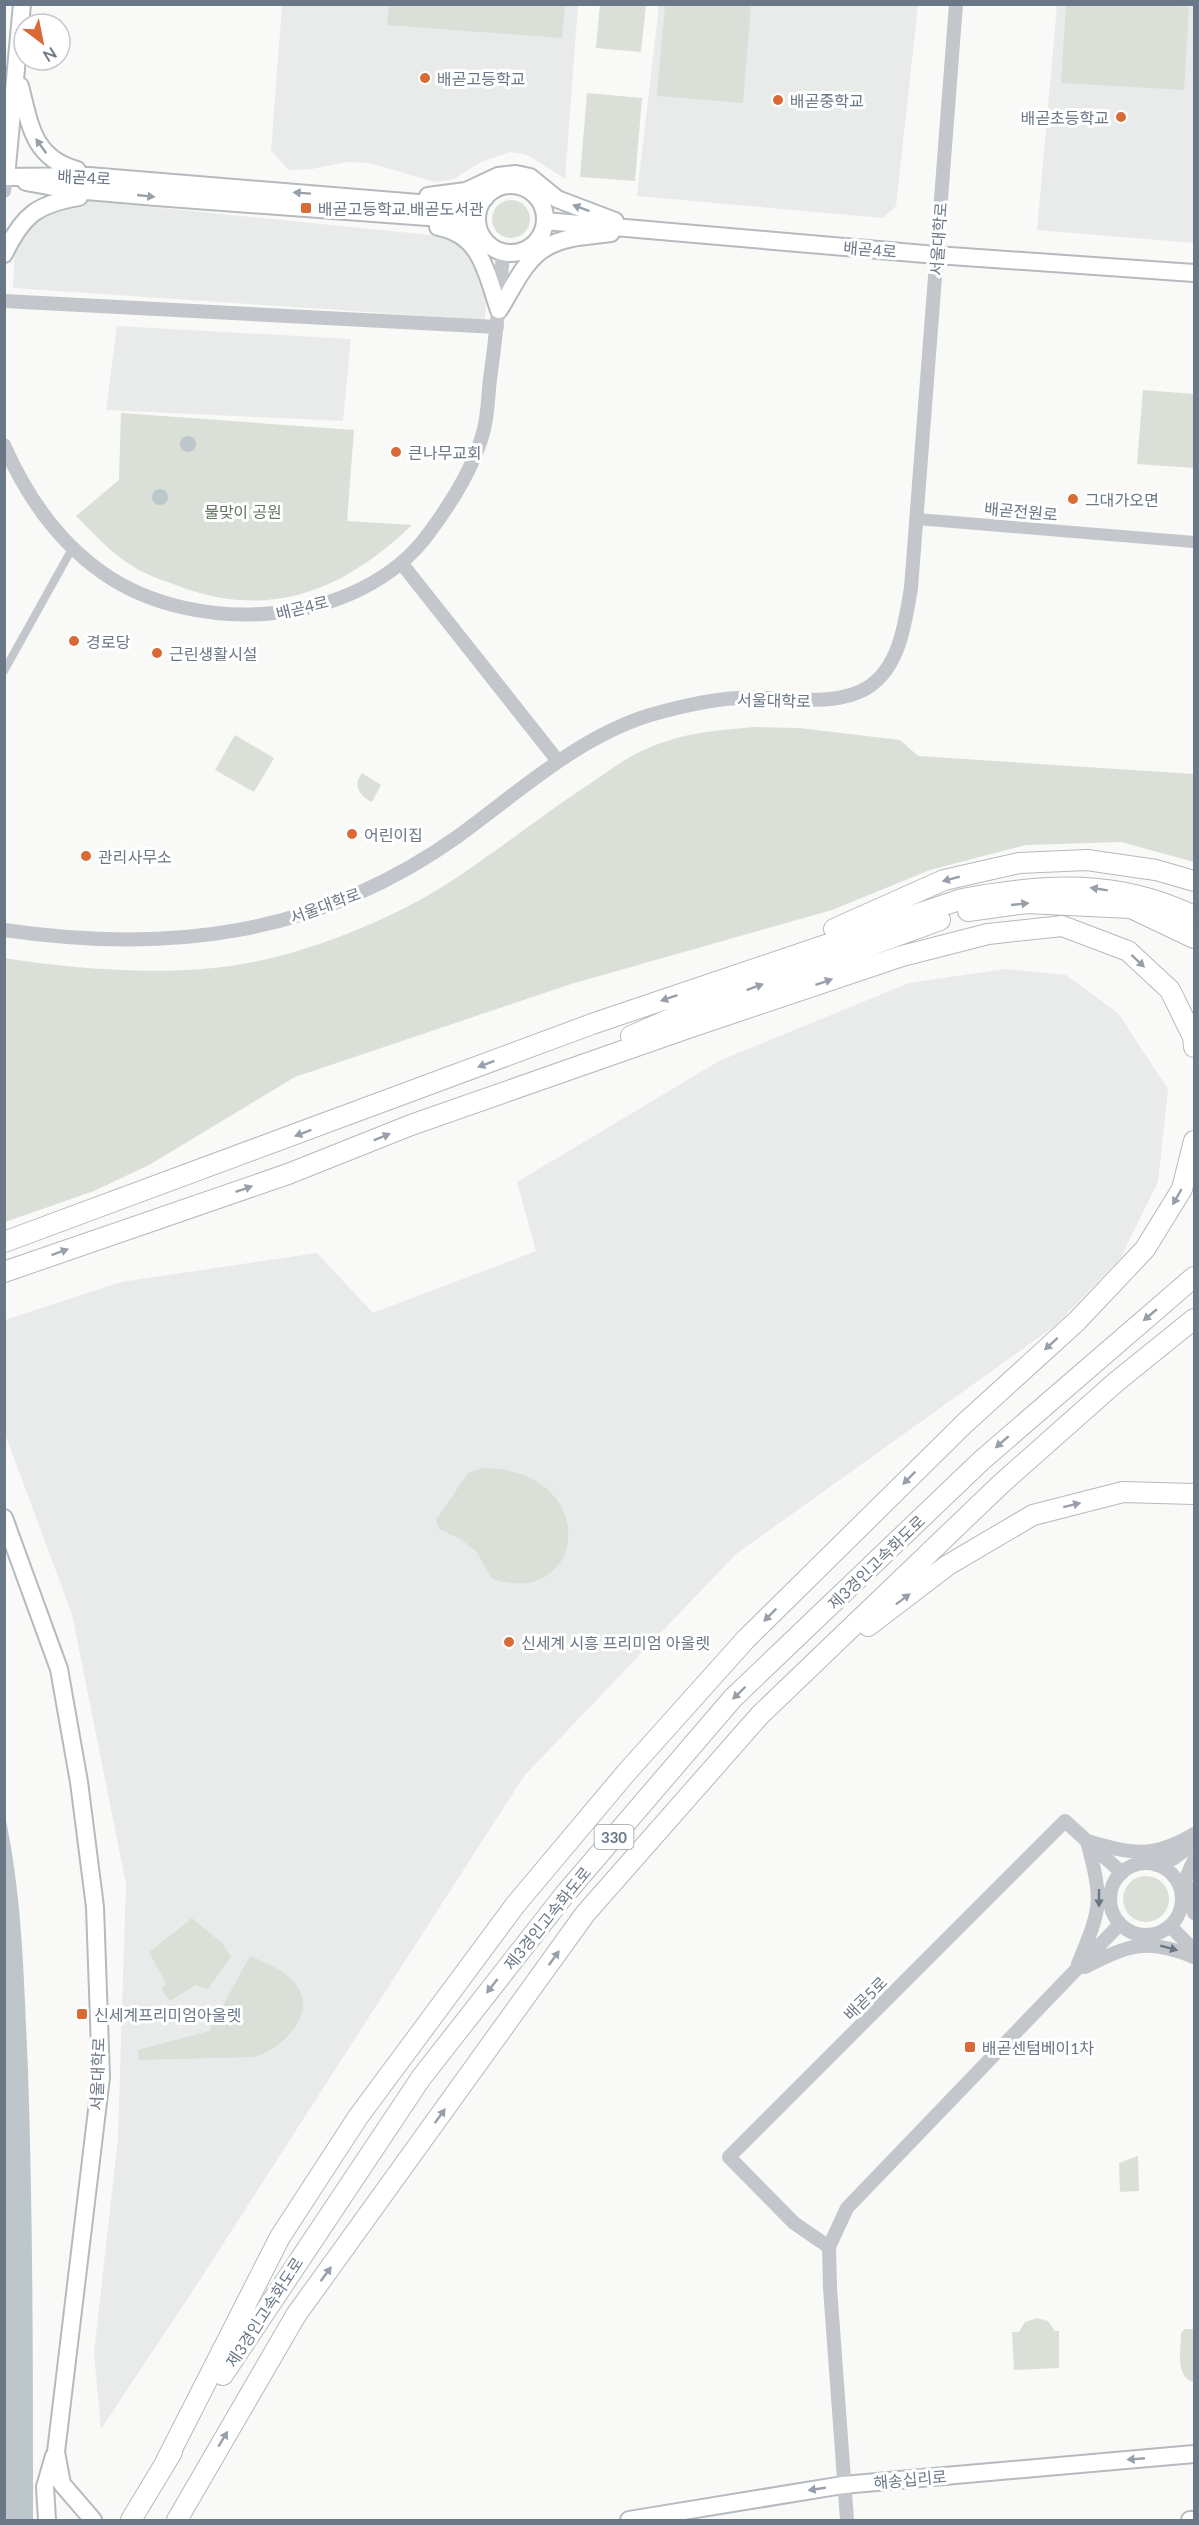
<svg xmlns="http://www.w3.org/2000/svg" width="1199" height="2525" viewBox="0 0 1199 2525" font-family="Lato,'Noto Sans KR',sans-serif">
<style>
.built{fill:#e9ebea}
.green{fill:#dadfd8}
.water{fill:#bdc6cb}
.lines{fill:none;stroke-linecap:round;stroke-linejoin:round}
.secondary-casing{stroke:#b5babf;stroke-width:20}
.trunk-casing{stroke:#b6b9bd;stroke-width:22}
.pedestrian{stroke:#c3c6ca;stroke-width:8}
.minor{stroke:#c3c6ca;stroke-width:12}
.tertiary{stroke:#c3c6ca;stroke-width:14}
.secondary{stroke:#fff;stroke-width:16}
.trunk{stroke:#fff;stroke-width:20}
.oneway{fill:#97a0aa}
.oneway2{fill:#6a7786}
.poi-dot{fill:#d96a36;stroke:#fff;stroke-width:2}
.labels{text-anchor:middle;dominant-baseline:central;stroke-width:6;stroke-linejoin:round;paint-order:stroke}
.shield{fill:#fff;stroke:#97a0aa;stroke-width:1.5}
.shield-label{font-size:15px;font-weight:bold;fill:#6a7786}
.poi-label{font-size:16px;fill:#6a7786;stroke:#fff;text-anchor:start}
.street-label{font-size:16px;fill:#6a7786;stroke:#fff}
.park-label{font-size:16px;fill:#667864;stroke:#fff}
</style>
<rect width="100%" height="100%" fill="#f9f9f7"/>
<path class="built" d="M282,5H578L565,179L536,160L524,154L510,152L481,162L454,179L435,182L370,163L347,162L312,169L289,170L271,151Z
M659,5H918L896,206L883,218L637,196Z
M1057,5H1194V243L1037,230Z
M52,197L460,238L487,276L485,320L13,288L16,219Z
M117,326L351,339L343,421L106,410Z
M1006,969L1066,975L1118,1013L1168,1089L1158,1182L1120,1259L1056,1325L736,1554L524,1776L196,2286L101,2429L94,2353L118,2138L126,1884L72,1614L5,1434V1320L121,1282L317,1253L373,1313L536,1251L517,1182L719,1061L909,983Z"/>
<path class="green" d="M389,5H565L562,38L387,25Z
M600,5H646L641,52L596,48Z
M665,5H751L743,103L657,96Z
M1157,5L1189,7L1184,90L1061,83L1066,5Z
M587,93L642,98L635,181L580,177Z
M492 219a19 19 0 1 1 38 0a19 19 0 1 1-38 0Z
M1143,390L1194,394V468L1137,464Z
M121,413L354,430L347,521L412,525C344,590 272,620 181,587C166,581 148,576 134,567C112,554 94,534 76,516L119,480Z
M754,727L799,728L900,740L918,756L1194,774V862L1121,842L1026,845L930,870L832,910L571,984L295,1077L149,1165L94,1191L5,1222V958C64,968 143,974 203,969C284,964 386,924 453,880C501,848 546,812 594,781C611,769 629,756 648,748C682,733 718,730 754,727Z
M235,735L274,758L254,792L215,770Z
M362,773L381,785L372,802C360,796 352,786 362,773Z
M482,1468C602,1468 589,1610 492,1579L476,1551L460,1539L439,1529L436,1520L468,1473Z
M1123 1899a23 23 0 1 1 46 0a23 23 0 1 1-46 0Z
M192,1918L223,1944L231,1957L208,1989L196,1985L170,2001L161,1989L166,1984L149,1952Z
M250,1956C265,1963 284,1969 295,1983C319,2013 283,2049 254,2057L139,2060L138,2050L209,2031Z
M1138,2156L1139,2191L1120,2192L1119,2163Z
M1037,2318L1048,2321L1055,2331H1059V2368L1014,2370L1012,2332H1019L1025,2322Z
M1185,2329H1194V2382C1175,2378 1181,2349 1181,2333Z"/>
<path class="water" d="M180 444a8 8 0 1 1 16 0a8 8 0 1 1-16 0Z
M152 497a8 8 0 1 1 16 0a8 8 0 1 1-16 0Z
M5,1816C23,1899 24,1985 28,2070C33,2220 33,2370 33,2520H4Z"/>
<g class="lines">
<defs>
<path id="secondary" d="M20,86C30,125 33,158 77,170
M6,177L89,176L455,206L485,198
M6,177L22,4
M26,182L64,189L156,197L441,218L466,222L479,231
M477 219a34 34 0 1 1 68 0a34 34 0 1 1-68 0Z
M428,196L466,191L498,176L516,174L530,177L557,199L615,221
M545,221L936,255L1194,273
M438,227C482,235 486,273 499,310
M4,254C23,215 37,204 79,197
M499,310C512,290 525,258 547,247C565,236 590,236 611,233
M4,1518L59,1669L79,1782L95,1907L101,2077L56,2452L62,2484L93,2520
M47,2520L45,2487L54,2456
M629,2520L843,2485L1194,2454
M1190,2520H1194"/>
<path id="trunk" d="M968,911L1027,903L1131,908L1194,938
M834,929L944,880L1019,863L1087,860L1156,870L1194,881
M631,1036L677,1016L940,920
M4,1242L592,1024L962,899C1044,884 1117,878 1194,916
M4,1272L288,1174L411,1125L685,1029L902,956L988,934L1062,926L1128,951L1170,990L1193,1037L1194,1047
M868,1626L948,1565L1033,1515L1123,1492L1194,1494
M223,2375L421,2078L565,1894L733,1698L982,1460L1194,1277
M166,2461L280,2237L358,2117L516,1904L626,1773L746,1639L965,1423L1077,1321L1145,1249L1182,1189L1194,1141
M131,2520L172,2452
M177,2520L296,2315L585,1914L760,1715L1002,1483L1116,1382L1194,1319"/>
</defs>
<use href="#secondary" class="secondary-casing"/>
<use href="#trunk" class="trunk-casing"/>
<path class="pedestrian" d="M4,671L73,547"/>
<path class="minor" d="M917,519L1194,542"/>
<path class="tertiary" d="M4,191L6,177
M4,301L497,327
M4,445C26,495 57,541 103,573C195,638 360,628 429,533C452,502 475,466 484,429C488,413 488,396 490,379C496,337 500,295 503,253
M402,564L558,761
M4,930C170,954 317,936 457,837C518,793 576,738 650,715C678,707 708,700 737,698C777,695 835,710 870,686C900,665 905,623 911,588L956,4
M1110 1899a36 36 0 1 1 72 0a36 36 0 1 1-72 0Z
M1156,1865L1173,1859L1194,1843
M1194,1888V1913
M1181,1889L1194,1860
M1170,1926L1194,1950
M1078,1964C1102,1906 1103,1902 1087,1841C1132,1854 1153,1859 1194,1834
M1085,1967C1129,1945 1147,1937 1194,1957
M829,2247L794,2223L729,2157L1065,1821L1122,1873
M847,2520L830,2288L829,2247L847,2208L1120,1924"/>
<use href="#secondary" class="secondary"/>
<use href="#trunk" class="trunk"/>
</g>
<defs><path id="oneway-solid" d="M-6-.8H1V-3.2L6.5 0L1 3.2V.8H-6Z" transform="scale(1.5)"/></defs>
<g class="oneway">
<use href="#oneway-solid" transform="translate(41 146) rotate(-126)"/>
<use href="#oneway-solid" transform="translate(302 193) rotate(-176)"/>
<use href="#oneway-solid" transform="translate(146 196) rotate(6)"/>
<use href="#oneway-solid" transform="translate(581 208) rotate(-159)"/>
<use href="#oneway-solid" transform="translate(951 879) rotate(165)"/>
<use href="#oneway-solid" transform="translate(1099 889) rotate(-171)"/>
<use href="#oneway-solid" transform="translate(1020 904) rotate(-6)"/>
<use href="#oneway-solid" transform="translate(1138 961) rotate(43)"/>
<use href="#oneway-solid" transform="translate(824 982) rotate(-19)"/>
<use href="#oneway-solid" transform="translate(755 987) rotate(-20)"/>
<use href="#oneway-solid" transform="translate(669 998) rotate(161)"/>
<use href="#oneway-solid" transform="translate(486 1064) rotate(159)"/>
<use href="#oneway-solid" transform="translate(303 1133) rotate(159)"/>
<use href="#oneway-solid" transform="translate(382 1137) rotate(-22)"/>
<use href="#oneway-solid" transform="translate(244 1189) rotate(-19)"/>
<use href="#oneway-solid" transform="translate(1177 1197) rotate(120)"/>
<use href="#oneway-solid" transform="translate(60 1252) rotate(-20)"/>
<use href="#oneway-solid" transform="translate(1150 1315) rotate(140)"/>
<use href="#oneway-solid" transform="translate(1051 1344) rotate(138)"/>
<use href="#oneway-solid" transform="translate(1002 1442) rotate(139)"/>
<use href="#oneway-solid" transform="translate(909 1478) rotate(135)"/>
<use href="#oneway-solid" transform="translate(1072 1505) rotate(-14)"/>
<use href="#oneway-solid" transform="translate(903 1599) rotate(-37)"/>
<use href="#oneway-solid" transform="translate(770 1615) rotate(135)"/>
<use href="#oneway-solid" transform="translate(739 1693) rotate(136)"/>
<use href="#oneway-solid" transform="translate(554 1958) rotate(-54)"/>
<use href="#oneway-solid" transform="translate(492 1986) rotate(128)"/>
<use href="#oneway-solid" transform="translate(440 2116) rotate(-54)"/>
<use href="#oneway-solid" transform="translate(326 2274) rotate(-54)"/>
<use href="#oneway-solid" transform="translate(223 2439) rotate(-59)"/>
<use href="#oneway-solid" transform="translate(1136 2459) rotate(175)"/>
<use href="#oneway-solid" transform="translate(817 2489) rotate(171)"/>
</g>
<g class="oneway2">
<use href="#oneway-solid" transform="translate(1099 1898) rotate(90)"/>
<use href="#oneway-solid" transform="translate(1169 1948) rotate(15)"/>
</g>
<g class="poi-dot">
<circle cx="425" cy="78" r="6"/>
<circle cx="778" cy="100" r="6"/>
<circle cx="1121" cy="117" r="6"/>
<rect x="300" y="202" width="12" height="12" rx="3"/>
<circle cx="396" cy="452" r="6"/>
<circle cx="1073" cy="499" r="6"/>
<circle cx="74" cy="641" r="6"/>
<circle cx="157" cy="653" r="6"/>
<circle cx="352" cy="834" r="6"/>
<circle cx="86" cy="856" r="6"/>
<circle cx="509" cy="1642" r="6"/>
<rect x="76" y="2008" width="12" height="12" rx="3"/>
<rect x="964" y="2041" width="12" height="12" rx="3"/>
</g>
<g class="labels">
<rect class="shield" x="594.5" y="1825" width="39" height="24" rx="4.5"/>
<g class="shield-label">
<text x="614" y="1837">330</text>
</g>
<g class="poi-label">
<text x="437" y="78">배곧고등학교</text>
<text x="790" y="100">배곧중학교</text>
<text x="1109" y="117" text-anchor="end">배곧초등학교</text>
<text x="318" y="208">배곧고등학교.배곧도서관</text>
<text x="408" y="452">큰나무교회</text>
<text x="1085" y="499">그대가오면</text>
<text x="86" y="641">경로당</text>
<text x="169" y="653">근린생활시설</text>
<text x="364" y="834">어린이집</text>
<text x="98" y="856">관리사무소</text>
<text x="521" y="1642">신세계 시흥 프리미엄 아울렛</text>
<text x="94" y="2014">신세계프리미엄아울렛</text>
<text x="982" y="2047">배곧센텀베이1차</text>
</g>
<g class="street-label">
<text transform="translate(84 177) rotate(3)">배곧4로</text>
<text transform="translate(938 239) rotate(-86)">서울대학로</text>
<text transform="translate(870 249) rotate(5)">배곧4로</text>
<text transform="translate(1021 511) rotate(5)">배곧전원로</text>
<text transform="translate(302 607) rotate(-14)">배곧4로</text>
<text transform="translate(774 700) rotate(1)">서울대학로</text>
<text transform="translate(325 905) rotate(-20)">서울대학로</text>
<text transform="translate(876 1562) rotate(-44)">제3경인고속화도로</text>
<text transform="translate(547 1918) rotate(-51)">제3경인고속화도로</text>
<text transform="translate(865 1998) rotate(-45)">배곧5로</text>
<text transform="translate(97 2074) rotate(-88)">서울대학로</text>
<text transform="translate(264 2312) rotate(-57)">제3경인고속화도로</text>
<text transform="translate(910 2479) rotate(-5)">해송십리로</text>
</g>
<g class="park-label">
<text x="243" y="511">물맞이 공원</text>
</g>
</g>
<rect width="1199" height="2525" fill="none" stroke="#6a7786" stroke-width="12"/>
<g transform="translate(42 42) rotate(148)"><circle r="28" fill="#ffffff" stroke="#c3c9cf" stroke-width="1.5"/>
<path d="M0-4.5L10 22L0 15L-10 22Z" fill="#d96a36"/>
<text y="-9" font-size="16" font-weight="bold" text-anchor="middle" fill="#6a7786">N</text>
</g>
</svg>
